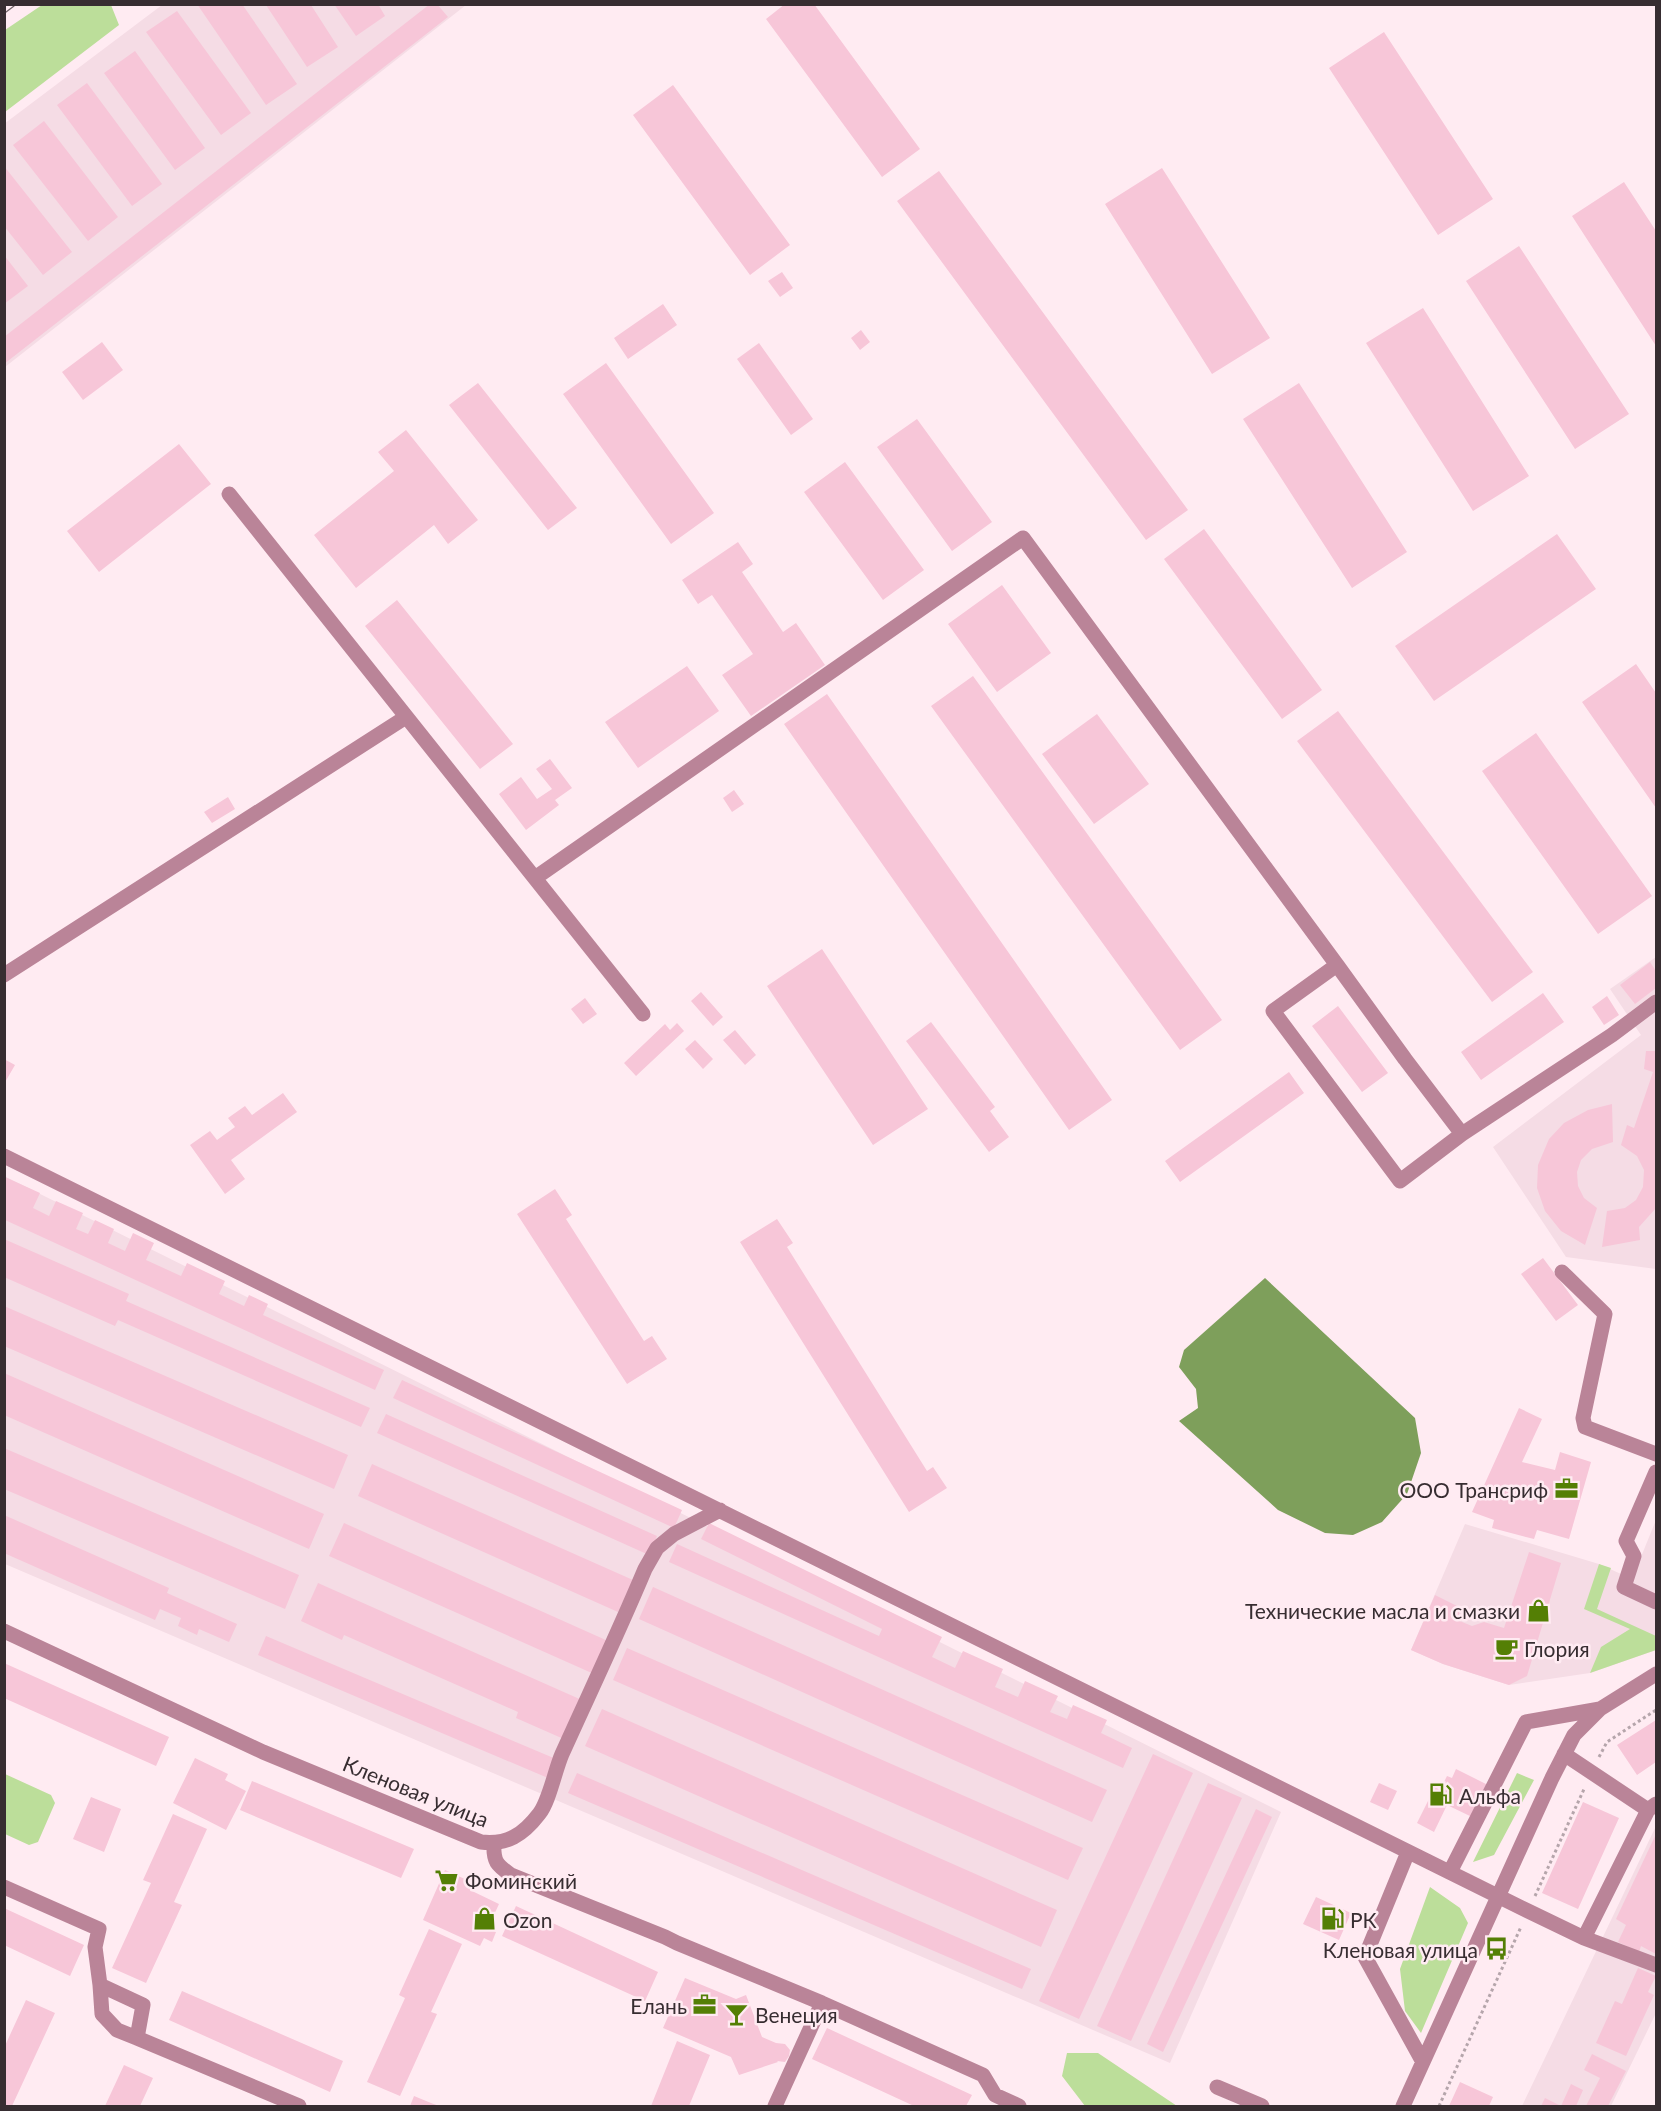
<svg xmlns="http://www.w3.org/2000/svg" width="1661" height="2111" viewBox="0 0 1661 2111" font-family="Lato,sans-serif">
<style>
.built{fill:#f5dce5}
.green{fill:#bcde9a}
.water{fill:#7e9f5b}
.building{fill:#f7c6d8}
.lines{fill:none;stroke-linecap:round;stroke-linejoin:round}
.path{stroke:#b5a5ab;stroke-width:3;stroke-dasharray:3 3;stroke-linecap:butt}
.minor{stroke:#ba8498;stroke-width:15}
.rail-casing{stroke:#706368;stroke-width:7}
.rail{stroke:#ffebf2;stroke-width:4.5;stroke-dasharray:14;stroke-linecap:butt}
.labels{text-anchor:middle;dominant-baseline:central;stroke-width:5;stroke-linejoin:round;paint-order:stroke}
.poi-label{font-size:21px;fill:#372d31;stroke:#ffebf2;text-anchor:start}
.street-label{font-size:21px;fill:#372d31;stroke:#ffebf2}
</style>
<rect width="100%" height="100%" fill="#ffebf2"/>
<path class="built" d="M162,5H466L5,367L4,124Z
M1656,957V1269L1566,1257L1493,1147L1641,1035L1610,989Z
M4,1176L1281,1812L1170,2063L5,1564Z
M1656,1520V1650L1590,1673L1509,1685L1443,1664L1411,1650L1465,1524L1599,1564L1632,1579Z
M1656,1826V2013L1611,2106H1522Z"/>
<path class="green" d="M42,5H111L119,25L5,112V30Z
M1599,1564L1611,1568L1597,1609L1656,1636V1650L1590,1673L1601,1647L1630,1629L1584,1609Z
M1517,1773L1534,1780L1494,1855L1473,1862Z
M5,1774L51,1795L55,1803L38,1842L29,1845L5,1834Z
M1430,1887L1460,1908L1468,1923L1421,2033L1405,2011L1400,1969Z
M1067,2053H1098L1177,2106H1085L1062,2076Z"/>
<path class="water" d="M1265,1278L1415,1418L1421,1453L1407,1494L1382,1522L1353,1535L1325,1533L1278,1510L1179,1421L1198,1408L1196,1389L1179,1367L1184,1350Z"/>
<path class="building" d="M197,4H242L297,84L266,105Z
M334,4H378L385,16L356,36Z
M430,4H437L448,17L4,364V337Z
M785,4H814L920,149L882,177L766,19Z
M266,5H311L338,47L307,67Z
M177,11L251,113L221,135L146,32Z
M1384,32L1493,199L1438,235L1329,68Z
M135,51L205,148L175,170L104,73Z
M87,83L162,184L132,206L57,105Z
M673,85L790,245L750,275L633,115Z
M44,121L118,217L88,241L13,145Z
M4,166L72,252L43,275L4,226Z
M1162,168L1270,338L1212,374L1105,204Z
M939,171L1188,510L1146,540L897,201Z
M1624,182L1656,231V346L1572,216Z
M1519,246L1629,414L1575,449L1466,281Z
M4,255L28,286L4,304Z
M782,272L793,288L780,297L768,281Z
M663,304L677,325L628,359L614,338Z
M1423,308L1529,476L1473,511L1366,343Z
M861,330L870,342L860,350L851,338Z
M102,342L123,370L83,400L62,372Z
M759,343L813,419L791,435L737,359Z
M606,363L714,513L671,544L563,394Z
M478,383L577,508L548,530L449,405Z
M1299,383L1407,552L1352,588L1243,419Z
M917,419L992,522L952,551L877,447Z
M406,430L478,520L448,544L434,525L356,588L314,535L394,471L378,452Z
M179,444L211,484L99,572L67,531Z
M845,462L924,570L883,600L804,492Z
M1204,529L1322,690L1282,719L1164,559Z
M1557,534L1596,589L1434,701L1395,646Z
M738,542L753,564L742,572L783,632L796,623L825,665L751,716L722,675L753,654L712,595L698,604L682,580Z
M1002,585L1051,653L997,692L948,624Z
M397,600L513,744L480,769L365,626Z
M1636,664L1656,693V808L1582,702Z
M687,666L719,711L638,768L605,722Z
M973,676L1222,1020L1180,1050L931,706Z
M827,694L1112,1100L1069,1130L784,724Z
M1338,711L1533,972L1492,1002L1297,741Z
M1097,714L1149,784L1094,824L1042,754Z
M1536,733L1652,896L1598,934L1482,771Z
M550,759L572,788L555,800L559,805L526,830L499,794L521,777L537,799L552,789L536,769Z
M734,790L744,804L732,812L723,798Z
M228,797L235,809L212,823L204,812Z
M822,949L928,1109L873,1145L767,986Z
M1650,962L1656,971V988L1635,1004L1620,985Z
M701,992L723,1017L713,1026L691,1001Z
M1543,993L1564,1022L1481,1080L1461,1052Z
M1607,996L1619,1015L1604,1025L1592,1007Z
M585,998L597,1014L583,1024L571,1009Z
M1338,1006L1388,1073L1362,1092L1312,1026Z
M931,1022L995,1107L990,1111L1009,1137L989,1152L906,1041Z
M677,1023L684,1031L636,1076L624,1063L665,1024L670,1030Z
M735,1030L756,1055L745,1065L723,1040Z
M695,1040L713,1059L703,1069L685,1049Z
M1646,1051H1656V1208L1639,1227L1640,1240L1602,1247L1607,1211L1625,1208L1636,1200L1643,1187L1644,1170L1637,1156L1621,1145L1627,1125L1634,1128L1653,1072L1644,1069Z
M4,1059L15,1065L4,1084Z
M1289,1072L1304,1093L1180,1182L1165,1161Z
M283,1093L297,1112L231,1160L245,1179L225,1194L190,1145L210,1131L217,1140L235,1127L228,1118L245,1106L252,1115Z
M1612,1104L1613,1142L1592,1149L1581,1160L1577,1172L1578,1186L1584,1198L1597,1208L1585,1245L1561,1231L1545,1211L1537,1188L1538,1165L1549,1139L1564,1123L1588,1110Z
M5,1177L40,1193L33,1208L49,1216L56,1201L83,1213L76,1229L88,1234L95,1220L114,1229L108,1243L125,1251L133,1233L154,1243L146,1260L181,1276L187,1263L225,1281L219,1294L244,1306L249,1295L268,1304L263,1315L384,1370L375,1390L5,1220Z
M555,1189L572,1215L566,1219L644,1341L652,1336L667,1359L627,1384L517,1214Z
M777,1219L793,1243L787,1247L927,1471L933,1467L947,1488L909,1512L740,1242Z
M4,1239L129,1294L126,1301L370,1408L361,1427L118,1320L115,1326L4,1277Z
M1543,1258L1578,1305L1556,1321L1521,1274Z
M4,1306L348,1455L334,1489L4,1346Z
M4,1373L324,1514L309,1549L4,1415Z
M402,1380L682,1510L674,1528L393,1398Z
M1519,1408L1542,1419L1522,1462L1555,1470L1560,1452L1591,1462L1569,1539L1537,1530L1534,1539L1492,1528L1494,1520L1472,1512Z
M386,1414L657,1536L649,1555L377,1433Z
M4,1448L299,1575L285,1609L4,1489Z
M372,1464L633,1580L618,1612L358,1496Z
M4,1515L169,1588L167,1593L237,1624L229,1642L199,1629L197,1635L178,1626L181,1618L160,1609L155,1620L4,1553Z
M344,1523L608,1641L594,1674L329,1556Z
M709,1523L942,1637L932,1657L955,1668L963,1651L1003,1669L995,1687L1018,1697L1025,1681L1058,1696L1050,1712L1067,1719L1073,1705L1107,1720L1101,1733L1132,1748L1123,1768L669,1562L677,1544L879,1636L882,1629L701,1539Z
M1529,1552L1561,1563L1527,1676L1509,1685L1443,1664L1411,1650L1435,1595L1461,1608L1457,1620L1472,1626L1484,1622L1504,1628Z
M318,1583L584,1701L566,1740L516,1718L518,1712L344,1635L342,1640L301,1621Z
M653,1587L1107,1790L1092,1822L639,1619Z
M266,1636L556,1759L548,1778L258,1655Z
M627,1648L1083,1848L1068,1880L613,1680Z
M4,1663L169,1737L156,1766L4,1698Z
M602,1709L1057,1910L1041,1947L585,1746Z
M1656,1720V1762L1637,1775L1617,1745Z
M1153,1754L1193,1773L1079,2019L1039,2001Z
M195,1758L228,1774L225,1780L246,1791L226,1830L173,1803Z
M1456,1769L1488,1785L1472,1817L1447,1805L1434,1832L1417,1823L1435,1787L1440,1790L1447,1776L1452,1778Z
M577,1773L1031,1969L1022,1989L568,1793Z
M252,1781L414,1849L401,1878L240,1810Z
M1208,1783L1242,1798L1131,2041L1097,2026Z
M1379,1783L1397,1791L1388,1810L1370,1802Z
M91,1797L121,1809L104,1852L73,1839Z
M1583,1802L1619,1818L1578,1909L1542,1893Z
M1256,1809L1272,1817L1163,2052L1147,2044Z
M173,1814L207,1829L174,1902L182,1905L146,1983L112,1968L151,1883L143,1880Z
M1656,1834V1954L1641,1946L1639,1952L1618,1942L1626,1925L1616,1919Z
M445,1870L476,1884L472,1891L499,1904L488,1928L496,1932L492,1942L484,1938L480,1946L423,1920Z
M1316,1897L1351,1913L1339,1940L1303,1924Z
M516,1906L658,1972L645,2001L502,1936Z
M4,1908L84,1945L70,1976L4,1945Z
M429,1929L462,1944L431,2012L437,2014L400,2096L367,2082L405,1998L399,1995Z
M1638,1968L1656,1976L1648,1992L1654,1995L1626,2056L1596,2043L1615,2001L1622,2004Z
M685,1978L736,1999L746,1995L762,2037L776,2043L785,2044L790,2050L789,2056L785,2062L777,2061L778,2062L739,2075L731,2057L663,2028Z
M182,1991L343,2061L330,2092L169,2020Z
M26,2000L55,2013L12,2106H4V2048Z
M827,2028L972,2095L966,2106H914L812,2059Z
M677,2041L710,2055L689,2106H651Z
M1592,2054L1626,2071L1608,2106H1586L1600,2078L1584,2070Z
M124,2065L153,2078L140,2106H105Z
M1460,2082L1493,2097L1489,2106H1449Z
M1571,2084L1583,2090L1576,2106H1541L1545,2098L1561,2106Z
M414,2096L431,2103L439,2106H410Z"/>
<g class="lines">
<path class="path" d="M1599,1757L1607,1742L1656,1710
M1535,1896L1585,1787
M1439,2106L1521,1927"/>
<path class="minor" d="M229,494L643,1014
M535,878L1023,538L1337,965L1273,1011L1400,1181L1462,1134
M1337,965L1405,1059L1462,1134L1612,1035L1656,1002
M4,975L406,717
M4,1156C514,1404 1020,1660 1528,1911L1584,1938L1656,1965
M1562,1272L1605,1314L1583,1418L1585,1427L1656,1454
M1656,1472L1626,1541L1634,1556L1624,1587L1656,1602
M4,1631L263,1752L481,1842C507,1845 523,1835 539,1814C549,1802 555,1770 562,1754C590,1692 619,1631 645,1569L657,1548L674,1534L720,1510
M1564,1754L1648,1810
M494,1843C493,1862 497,1865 511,1875L665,1937L677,1943L822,2003L983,2075L995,2095L1019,2106
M1408,1852L1365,1957L1423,2062
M1450,1872L1526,1722L1600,1709
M4,1887L99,1929L95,1947L100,1985L143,2005L137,2038L117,2030L102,2014L100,1985
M1584,1938L1648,1810L1656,1804
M137,2038L299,2106
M1217,2087L1262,2106
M775,2106L822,2003
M1403,2106L1552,1778L1574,1735L1600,1709L1656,1674"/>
<defs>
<path id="rail" d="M4,10L12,4"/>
</defs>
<use href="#rail" class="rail-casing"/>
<use href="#rail" class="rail"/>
</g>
<defs>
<symbol id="office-bare" viewBox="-9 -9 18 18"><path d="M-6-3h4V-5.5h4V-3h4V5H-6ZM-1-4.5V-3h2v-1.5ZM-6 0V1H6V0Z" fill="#547f05" stroke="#ffebf2" stroke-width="2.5" paint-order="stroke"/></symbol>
<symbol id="shop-bare" viewBox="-9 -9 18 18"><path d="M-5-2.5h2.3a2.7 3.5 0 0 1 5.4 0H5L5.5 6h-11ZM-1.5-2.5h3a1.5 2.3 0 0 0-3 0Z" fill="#547f05" stroke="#ffebf2" stroke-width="2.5" paint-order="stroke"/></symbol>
<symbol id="cafe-bare" viewBox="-9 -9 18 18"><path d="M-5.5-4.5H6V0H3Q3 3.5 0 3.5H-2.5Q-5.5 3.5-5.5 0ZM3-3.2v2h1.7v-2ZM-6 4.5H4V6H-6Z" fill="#547f05" stroke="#ffebf2" stroke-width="2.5" paint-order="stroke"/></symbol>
<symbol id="fuel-bare" viewBox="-9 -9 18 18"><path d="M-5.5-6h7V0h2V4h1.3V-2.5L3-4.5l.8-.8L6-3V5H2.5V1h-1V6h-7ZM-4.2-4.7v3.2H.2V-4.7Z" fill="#547f05" stroke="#ffebf2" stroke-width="2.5" paint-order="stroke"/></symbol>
<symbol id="supermarket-bare" viewBox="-9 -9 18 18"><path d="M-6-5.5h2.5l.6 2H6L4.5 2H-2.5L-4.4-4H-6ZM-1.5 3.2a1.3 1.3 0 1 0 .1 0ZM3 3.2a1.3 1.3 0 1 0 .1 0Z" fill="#547f05" stroke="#ffebf2" stroke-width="2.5" paint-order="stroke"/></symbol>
<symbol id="bus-bare" viewBox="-9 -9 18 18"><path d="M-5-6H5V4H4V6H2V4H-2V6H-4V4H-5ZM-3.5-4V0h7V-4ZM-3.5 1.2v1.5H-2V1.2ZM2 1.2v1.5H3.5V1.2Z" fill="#547f05" stroke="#ffebf2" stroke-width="2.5" paint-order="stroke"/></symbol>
<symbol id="bar-bare" viewBox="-9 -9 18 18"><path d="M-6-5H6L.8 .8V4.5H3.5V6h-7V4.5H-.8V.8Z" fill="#547f05" stroke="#ffebf2" stroke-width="2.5" paint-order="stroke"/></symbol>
</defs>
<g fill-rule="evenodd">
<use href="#office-bare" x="1550" y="1472" width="33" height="33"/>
<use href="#shop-bare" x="1522" y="1594" width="33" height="33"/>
<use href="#cafe-bare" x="1490" y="1632" width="33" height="33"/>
<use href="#fuel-bare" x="1424" y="1778" width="33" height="33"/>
<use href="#supermarket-bare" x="430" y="1864" width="33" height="33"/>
<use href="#shop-bare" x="468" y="1902" width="33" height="33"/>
<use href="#fuel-bare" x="1316" y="1902" width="33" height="33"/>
<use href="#bus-bare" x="1480" y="1932" width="33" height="33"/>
<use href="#office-bare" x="688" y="1988" width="33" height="33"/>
<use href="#bar-bare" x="720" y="1998" width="33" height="33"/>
</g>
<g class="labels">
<g class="poi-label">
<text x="1548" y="1489" text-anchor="end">ООО Трансриф</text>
<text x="1520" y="1610" text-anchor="end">Технические масла и смазки</text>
<text x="1524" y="1648">Глория</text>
<text x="1459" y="1795">Альфа</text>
<text x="465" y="1880">Фоминский</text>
<text x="503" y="1919">Ozon</text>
<text x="1350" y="1919">РК</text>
<text x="1478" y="1949" text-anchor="end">Кленовая улица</text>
<text x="687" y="2005" text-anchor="end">Елань</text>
<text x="755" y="2014">Венеция</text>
</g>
<g class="street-label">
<text transform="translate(416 1791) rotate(22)">Кленовая улица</text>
</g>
</g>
<rect width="1661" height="2111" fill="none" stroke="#372d31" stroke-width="12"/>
</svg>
